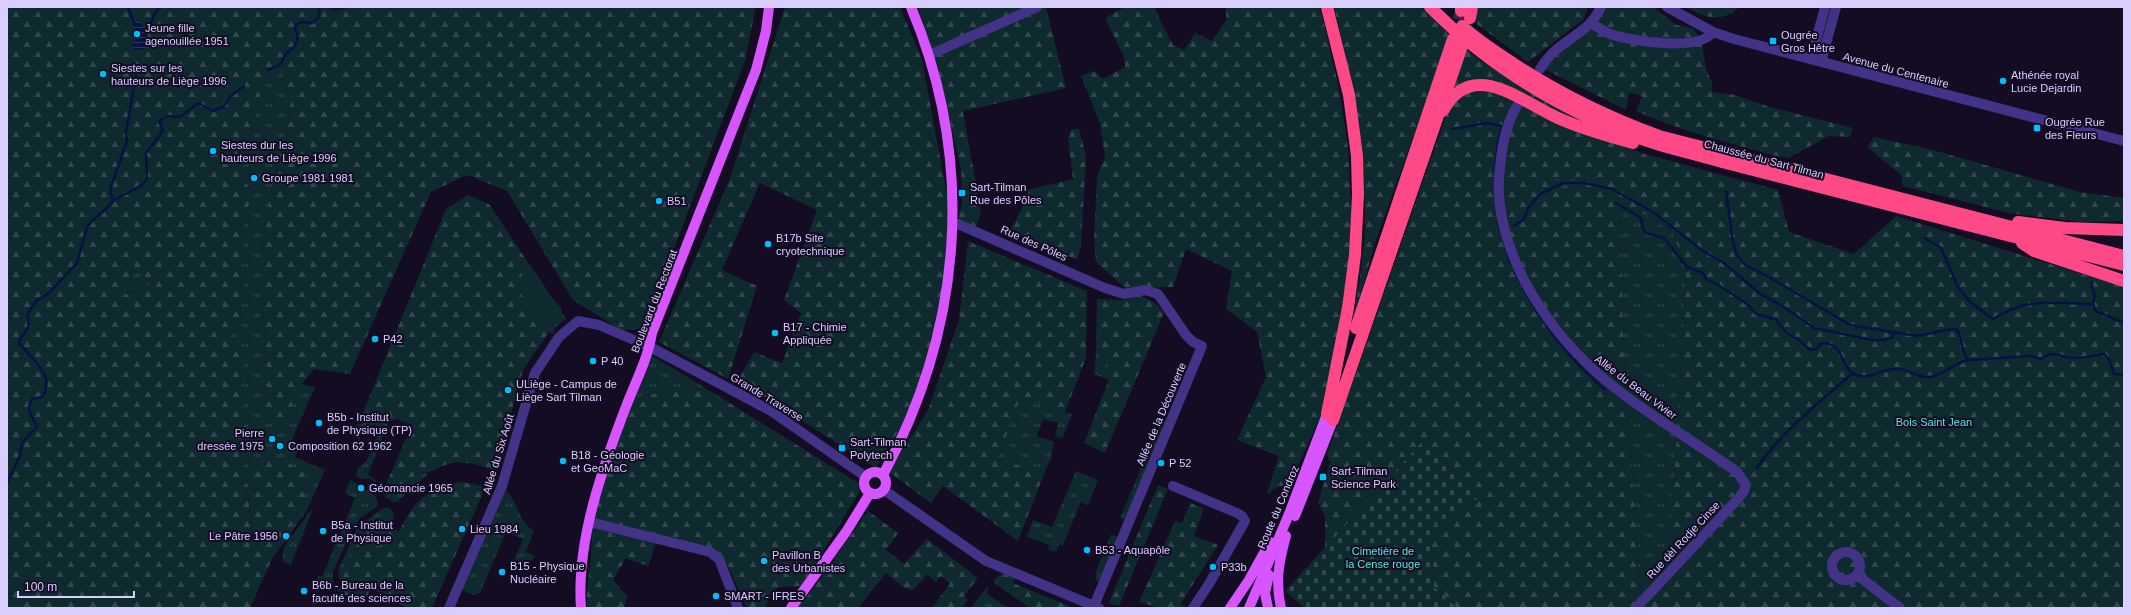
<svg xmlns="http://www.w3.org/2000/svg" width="2131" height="615" viewBox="0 0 2131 615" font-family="Arial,sans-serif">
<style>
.grass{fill:url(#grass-tufts)}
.forest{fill:url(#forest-firs);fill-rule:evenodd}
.wetland{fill:url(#wetland-marsh)}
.cemetery{fill:url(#cemetery-stones)}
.garden{fill:#0e2a2e}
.water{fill:url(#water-rules)}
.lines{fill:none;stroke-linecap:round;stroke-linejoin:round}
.stream{stroke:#051343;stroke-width:2.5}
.highway-tunnel{stroke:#312944;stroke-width:12;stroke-dasharray:12 6;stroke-linecap:butt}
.minor{stroke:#423386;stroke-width:10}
.major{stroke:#d755ff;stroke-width:10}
.highway{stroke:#ff4987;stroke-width:12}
.poi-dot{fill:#00bef9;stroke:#130c23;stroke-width:1.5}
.labels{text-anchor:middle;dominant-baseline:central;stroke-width:4;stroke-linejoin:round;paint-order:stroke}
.poi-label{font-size:11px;fill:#daceff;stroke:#130c23;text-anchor:start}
.street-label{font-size:11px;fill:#daceff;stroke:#130c23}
.park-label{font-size:11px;fill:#51e8d7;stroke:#130c23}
</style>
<defs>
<pattern id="grass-tufts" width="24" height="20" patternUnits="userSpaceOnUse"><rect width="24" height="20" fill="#0e2a2e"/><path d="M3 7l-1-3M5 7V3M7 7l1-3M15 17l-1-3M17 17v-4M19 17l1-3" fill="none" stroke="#30484d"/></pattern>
<pattern id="forest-firs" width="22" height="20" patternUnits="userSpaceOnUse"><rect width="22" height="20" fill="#0e2a2e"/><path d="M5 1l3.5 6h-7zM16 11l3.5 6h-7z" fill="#30484d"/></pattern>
<pattern id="wetland-marsh" width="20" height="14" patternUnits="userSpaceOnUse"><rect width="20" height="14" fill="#0e2a2e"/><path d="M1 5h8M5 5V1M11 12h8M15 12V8" fill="none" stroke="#30484d"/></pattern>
<pattern id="cemetery-stones" width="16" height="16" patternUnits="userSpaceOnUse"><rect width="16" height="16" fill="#0e2a2e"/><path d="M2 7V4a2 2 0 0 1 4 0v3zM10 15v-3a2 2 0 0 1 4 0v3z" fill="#30484d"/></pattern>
<pattern id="water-rules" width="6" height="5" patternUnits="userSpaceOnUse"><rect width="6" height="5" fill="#051343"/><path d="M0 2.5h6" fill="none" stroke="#29345f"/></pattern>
</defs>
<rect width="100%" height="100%" fill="#130c23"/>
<path class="grass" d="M281,72L291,101L288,124L268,205L262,252V293L267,373L266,407L285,423L302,384L315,387L290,444L299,447L295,457L325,470L307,510L272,559L303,506L255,472L254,546L245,469L248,428L242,422L245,408L239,370L245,364L228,338C241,326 243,319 239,302C249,289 244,275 236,262L244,247L241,239L245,219L242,214L249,189L244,178L247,140L253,134L250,123L256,115L261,79Z
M1619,203L1648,216L1673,233L1686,270L1678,420L1668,560L1641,593L1625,380Z
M132,270L140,273L152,284L124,295Z
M1096,352L1107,362L1109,380L1094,374Z
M651,355L707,389L642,395L617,431Z
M1021,396L1072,414L1062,439L1055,436L1058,423L1043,419L1037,436L1054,442V440L1051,458L1044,474L997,458Z
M370,418L388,423L368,474L376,481L375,483L371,479H362L356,476L358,468L366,462L381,429L376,425L371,426L369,424L363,428L358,442L355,425L365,423Z
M1162,418L1169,421L1127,521L1120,518Z
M1076,471L1098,480L1088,505L1081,502L1063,545L1059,544L1056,552L1048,550L1049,545L1027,537L1033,520L1052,527Z
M419,472L428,474L397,502H393L385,497L387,482L397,492Z
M350,480L356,483L361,489C370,489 378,496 378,506L360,518L353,527L333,572V584L326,586L316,582L318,575L322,577L355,498L345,493Z
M506,490C519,503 517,520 534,531L526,552L535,556L521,573L510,570L523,539L506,532L480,593L474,595L461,590Z
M314,506L291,565L282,561L284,547Z
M383,508H389L394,513L391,529L376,523L366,527L351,557L343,581L340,580L338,571L357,528Z
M1111,534L1119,538L1101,583L1095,581L1097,574L1095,573Z
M987,587L989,588L986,593L1008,608H971Z
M806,596L826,608H798Z"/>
<path class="forest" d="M7,7H756L745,61L646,323L636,330H621L573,300L507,191L467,175L431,192L350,374L314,369L302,384L285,423L270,418L266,407L267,373L262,293V252L268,205L288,124L291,101L281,72L262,79L256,115L250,123L253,134L247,140L244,178L249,189L250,205L244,209L242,214L245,219L241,238L244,247L236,262C244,275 249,289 239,302C243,319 241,326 228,338L246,360L245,364L239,370L245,408L242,422L248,428L245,469L253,542L255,472L260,462L273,453L309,476L303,506L272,559L250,608H7ZM132,270L140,273L152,284L125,295Z
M785,7H900L922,60L952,222L940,317L910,412L876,468L738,380L754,352L782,363L801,313L784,300L817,210L760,183L722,270L757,286L728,379L659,342L730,178Z
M918,7H1046L1066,88L963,111L981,212L976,227L958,221L962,202L961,169L938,68Z
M1125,7H1154L1173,45L1184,50L1195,33L1212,41L1226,20V7H1319L1322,14L1339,89L1348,147L1351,208L1350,258L1345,311L1324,408L1289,486H1279L1267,494L1279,456L1237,440L1266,377L1257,332L1226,309L1232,271L1186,249L1173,287L1125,288L1096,262L1094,240L1097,176L1105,157L1100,123L1081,76L1094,71L1103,79L1125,67L1124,57L1105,18Z
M1334,7H1421L1450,35L1375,243L1353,321C1359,284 1366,244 1365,206C1363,139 1350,72 1334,7Z
M1476,7H1588L1584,19L1528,62L1474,22Z
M1602,7H1653L1676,25L1692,28L1698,35L1689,44H1702L1706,69L1712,83V92L1735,95L1770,107L1853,128L1850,137L1829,136L1788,158L1772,155C1726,142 1680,131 1636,111L1642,96L1629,93L1626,110L1544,69L1549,62Z
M1686,7H1740C1720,23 1708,19 1686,7Z
M1464,48L1481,61L1589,124L1557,114L1507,87L1453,92Z
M1470,90L1497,91L1564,125L1645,154L1778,190L1789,232L1854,254L1896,216L2124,287V608H1457L1434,587L1430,528L1482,496L1423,441L1325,548V516L1318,503L1330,462L1327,455L1449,108ZM1619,203L1648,216L1673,233L1686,270L1678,420L1668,560L1641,593L1625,380Z
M1072,129H1079L1086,156L1081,245L1077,260L1010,231L1028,197V190L1073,179L1068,139Z
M1874,137L1933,150L2080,192L2124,198V221L2081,222L2009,213L1903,186L1901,175L1867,147Z
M468,195L489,204L566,319L549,332L523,370L495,471C479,465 465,460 448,464C437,467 431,475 419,472L396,492L387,482L412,425L396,419L388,423L362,415L446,209Z
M968,241L1087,291L1086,358L1065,412L1021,396L998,458L1044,474L1018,541L943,486L931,503L889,472L928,410L959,320Z
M1140,295L1155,303L1164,313L1105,453L1084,443L1109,380L1107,362L1096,352L1097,299L1124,300Z
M707,389L863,486L802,586C778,588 773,582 765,608H747L727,564L715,555L658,537L648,566L625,558C622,567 616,572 614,581L627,596L624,608H587C585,580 596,549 590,522L617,431L642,395Z
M462,482L481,486L484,491L432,608L406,607L371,589L366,597L354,600L338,591L351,557L366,527L376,523L399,531C416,498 427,489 462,482Z
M1158,485L1168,489L1119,606L1109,603Z
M1190,503L1204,508L1194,536L1218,545L1181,603L1186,608H1160L1139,602L1175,521L1182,523Z
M868,511L898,533L886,550L904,564L927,539L978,578L964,596L968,600L962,608H932L950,584L941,576L936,582L927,575L913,590L904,588L886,573L858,608H826L807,597Z
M1002,573L1015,578L1013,583L1074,608H1030L996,584L994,580Z"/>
<path class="wetland" d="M1562,177H1569L1579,183C1571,186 1563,192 1555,187L1556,180Z"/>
<path class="cemetery" d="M1423,441L1482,496L1430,528L1434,587L1457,608H1304L1285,591Z"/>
<path class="garden" d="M530,264L551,296L562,309L553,334L545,330L533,317L530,305L519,292L522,276L520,269Z"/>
<path class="water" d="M140,21L151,42L150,47L139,50L134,49L132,45L139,35L133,24Z"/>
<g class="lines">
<path class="stream" d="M128,7L135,25
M329,7L335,10L344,7
M146,34L156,11L161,7
M268,70L281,64L285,55L295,46L298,36L295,30L296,25L301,22L312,23L318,18L320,7
M1452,129L1488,123L1502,126L1498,142L1495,170
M1726,192L1733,242L1737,255L1745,265L1769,277L1850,325L1917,336L1951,329L1957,330C1963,339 1961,351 1968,360
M113,201L110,191L112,184L127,141L126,132L136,76
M1616,203L1641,218L1643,229L1646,233L1664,238L1687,267L1703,273L1706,279L1720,286L1747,304L1756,314L1775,319L1788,334L1798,339L1810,350L1816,349L1822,343C1844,343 1840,365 1852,373C1867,382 1880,370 1893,369C1907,367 1915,378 1929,377C1944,375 1954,363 1968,360L2031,356L2041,359C2056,349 2057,357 2072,358C2082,359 2094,355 2104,354L2109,359L2114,374L2124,375
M1498,222L1510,262
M1514,226L1524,219L1529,207L1540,194L1564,183H1584L1612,189L1653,212L1703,251L1724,263L1759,293L1784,307L1814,328L1872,340H1886L1892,337L1895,332
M1925,238L1941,248L1958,287L1970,302L1993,319C2026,297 2055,303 2093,304
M1515,272C1539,321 1565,354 1605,390
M2091,283L2095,296L2093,304L2096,311L2124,323
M1757,468C1782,431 1819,403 1853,373
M7,483L20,456L22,443L37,427C32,415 25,411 32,399L42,397C57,375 30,358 19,343C23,329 32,333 27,315L36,301L49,293L77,263L87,227L95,218L104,211L113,201L142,185L147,179L146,153L163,131L159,121L167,116L180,117L198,103L213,111L223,107L231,96L244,86"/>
<path class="highway-tunnel" d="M1453,37L1461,11"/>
<path class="minor" d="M1667,7L1713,32L1734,39L2124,141
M1591,23C1597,27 1603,31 1610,34C1630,41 1699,52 1713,32
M929,55L1037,7
M1811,59L1825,7
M1821,62L1836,7
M1540,69C1545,62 1549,55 1556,50C1574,34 1590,30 1601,7
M1518,104C1504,127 1501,152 1499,179C1497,214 1508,247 1523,278C1575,378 1650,410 1737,472L1746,485L1744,491L1737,500L1636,608
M953,222L1105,288L1124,294L1145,290L1158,294L1186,335L1193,342L1202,346L1094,606
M1173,486L1237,513L1242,516L1245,521L1209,584L1193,608
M884,490L986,561L1099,608
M590,522L710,552L719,559L738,608
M1832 566a14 14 0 1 1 28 0a14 14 0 1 1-28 0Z
M1857,575L1900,608
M449,608L502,486L535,373L559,337L578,321L599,325L650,347L728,388L771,411L866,477"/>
<path class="major" d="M864 483a11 11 0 1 1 22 0a11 11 0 1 1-22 0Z
M883,475C963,328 976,162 911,7
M1295,516L1333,420
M581,608C576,541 603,466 627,404C636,381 648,358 652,333L756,70L766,31L769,7
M791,608L846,532L870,493
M1230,608L1249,580L1270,542
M1249,608L1289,514L1327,414
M1268,608L1265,593L1269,575
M1281,608C1275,582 1279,561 1286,536"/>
<path class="highway" d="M1430,7C1493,70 1575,119 1660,145C1681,151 1701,156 1722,162L2124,265
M1461,11V7
M1470,18L1472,7
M1462,26C1478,41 1496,52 1514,64C1560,94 1607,117 1659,136L2124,256
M1443,111C1472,57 1520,101 1558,118C1582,129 1608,136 1633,143
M2018,222L2065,228L2124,230
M2022,243L2034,251L2124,281
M1356,328L1453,39
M1327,414L1348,308L1355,255L1358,195L1357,156L1349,95L1327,7
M1333,420L1462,46"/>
</g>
<g class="poi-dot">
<circle cx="137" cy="34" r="4"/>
<rect x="1769" y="37" width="8" height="8" rx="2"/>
<circle cx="103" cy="74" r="4"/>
<circle cx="2003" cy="81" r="4"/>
<rect x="2033" y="124" width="8" height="8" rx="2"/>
<circle cx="213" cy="151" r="4"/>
<circle cx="254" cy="178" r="4"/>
<rect x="958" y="189" width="8" height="8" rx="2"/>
<circle cx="659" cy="201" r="4"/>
<circle cx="768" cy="244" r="4"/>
<circle cx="775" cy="333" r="4"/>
<circle cx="375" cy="339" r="4"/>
<circle cx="593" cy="361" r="4"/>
<circle cx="508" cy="390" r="4"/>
<circle cx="319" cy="423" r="4"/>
<circle cx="272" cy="439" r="4"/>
<circle cx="280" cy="446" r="4"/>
<rect x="838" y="444" width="8" height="8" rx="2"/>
<circle cx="563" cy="461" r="4"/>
<circle cx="1161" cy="463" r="4"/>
<rect x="1319" y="473" width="8" height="8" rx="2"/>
<circle cx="361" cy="488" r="4"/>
<circle cx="462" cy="529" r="4"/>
<circle cx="323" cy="531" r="4"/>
<circle cx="286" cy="536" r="4"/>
<circle cx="1087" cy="550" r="4"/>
<circle cx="764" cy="561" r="4"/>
<circle cx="1213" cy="567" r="4"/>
<circle cx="502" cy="572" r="4"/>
<circle cx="304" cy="591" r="4"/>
<circle cx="716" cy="596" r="4"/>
</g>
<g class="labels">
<g class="poi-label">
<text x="145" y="28">Jeune fille<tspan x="145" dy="13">agenouillée 1951</tspan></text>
<text x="1781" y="35">Ougrée<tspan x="1781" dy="13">Gros Hêtre</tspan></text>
<text x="111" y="68">Siestes sur les<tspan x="111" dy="13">hauteurs de Liège 1996</tspan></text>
<text x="2011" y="75">Athénée royal<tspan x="2011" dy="13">Lucie Dejardin</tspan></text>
<text x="2045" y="122">Ougrée Rue<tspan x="2045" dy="13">des Fleurs</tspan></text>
<text x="221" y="145">Siestes dur les<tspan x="221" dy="13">hauteurs de Liège 1996</tspan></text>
<text x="262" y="178">Groupe 1981 1981</text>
<text x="970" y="187">Sart-Tilman<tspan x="970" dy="13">Rue des Pôles</tspan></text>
<text x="667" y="201">B51</text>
<text x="776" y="238">B17b Site<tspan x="776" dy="13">cryotechnique</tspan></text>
<text x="783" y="327">B17 - Chimie<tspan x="783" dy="13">Appliquée</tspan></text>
<text x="383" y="339">P42</text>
<text x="601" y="361">P 40</text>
<text x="516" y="384">ULiège - Campus de<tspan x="516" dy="13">Liège Sart Tilman</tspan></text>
<text x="327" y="417">B5b - Institut<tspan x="327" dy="13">de Physique (TP)</tspan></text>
<text x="264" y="433" text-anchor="end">Pierre<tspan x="264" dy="13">dressée 1975</tspan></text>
<text x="850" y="442">Sart-Tilman<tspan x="850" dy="13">Polytech</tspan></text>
<text x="288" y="446">Composition 62 1962</text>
<text x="571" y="455">B18 - Géologie<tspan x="571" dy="13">et GeoMaC</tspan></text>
<text x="1169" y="463">P 52</text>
<text x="1331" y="471">Sart-Tilman<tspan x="1331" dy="13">Science Park</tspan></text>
<text x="369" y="488">Géomancie 1965</text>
<text x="331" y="525">B5a - Institut<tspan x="331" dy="13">de Physique</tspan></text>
<text x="470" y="529">Lieu 1984</text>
<text x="278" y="536" text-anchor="end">Le Pâtre 1956</text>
<text x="1095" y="550">B53 - Aquapôle</text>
<text x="772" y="555">Pavillon B<tspan x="772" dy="13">des Urbanistes</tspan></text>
<text x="510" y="566">B15 - Physique<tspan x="510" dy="13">Nucléaire</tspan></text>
<text x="1221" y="567">P33b</text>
<text x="312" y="585">B6b - Bureau de la<tspan x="312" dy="13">faculté des sciences</tspan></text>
<text x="724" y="596">SMART - IFRES</text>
</g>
<g class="street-label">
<text transform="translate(1896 70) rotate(15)">Avenue du Centenaire</text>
<text transform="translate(1764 159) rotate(15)">Chaussée du Sart Tilman</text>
<text transform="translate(1034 243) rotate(24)">Rue des Pôles</text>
<text transform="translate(654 301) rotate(-69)">Boulevard du Rectorat</text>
<text transform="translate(1636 387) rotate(37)">Allée du Beau Vivier</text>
<text transform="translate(767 397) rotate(31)">Grande Traverse</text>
<text transform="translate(1161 414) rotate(-67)">Allée de la Découverte</text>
<text transform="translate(498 454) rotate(-73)">Allée du Six Août</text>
<text transform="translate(1278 507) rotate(-67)">Route du Condroz</text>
<text transform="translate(1683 540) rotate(-47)">Rue dèl Rodje Cinse</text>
</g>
<g class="park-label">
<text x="1934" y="422">Bois Saint Jean</text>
<text x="1383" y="551">Cimetière de<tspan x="1383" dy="13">la Cense rouge</tspan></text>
</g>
</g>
<rect width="2131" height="615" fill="none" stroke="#daceff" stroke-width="16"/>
<path d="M18 591v6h116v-6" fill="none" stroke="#daceff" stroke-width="2"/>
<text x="24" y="591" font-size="12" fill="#daceff" stroke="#130c23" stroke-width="3" paint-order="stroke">100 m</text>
</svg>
